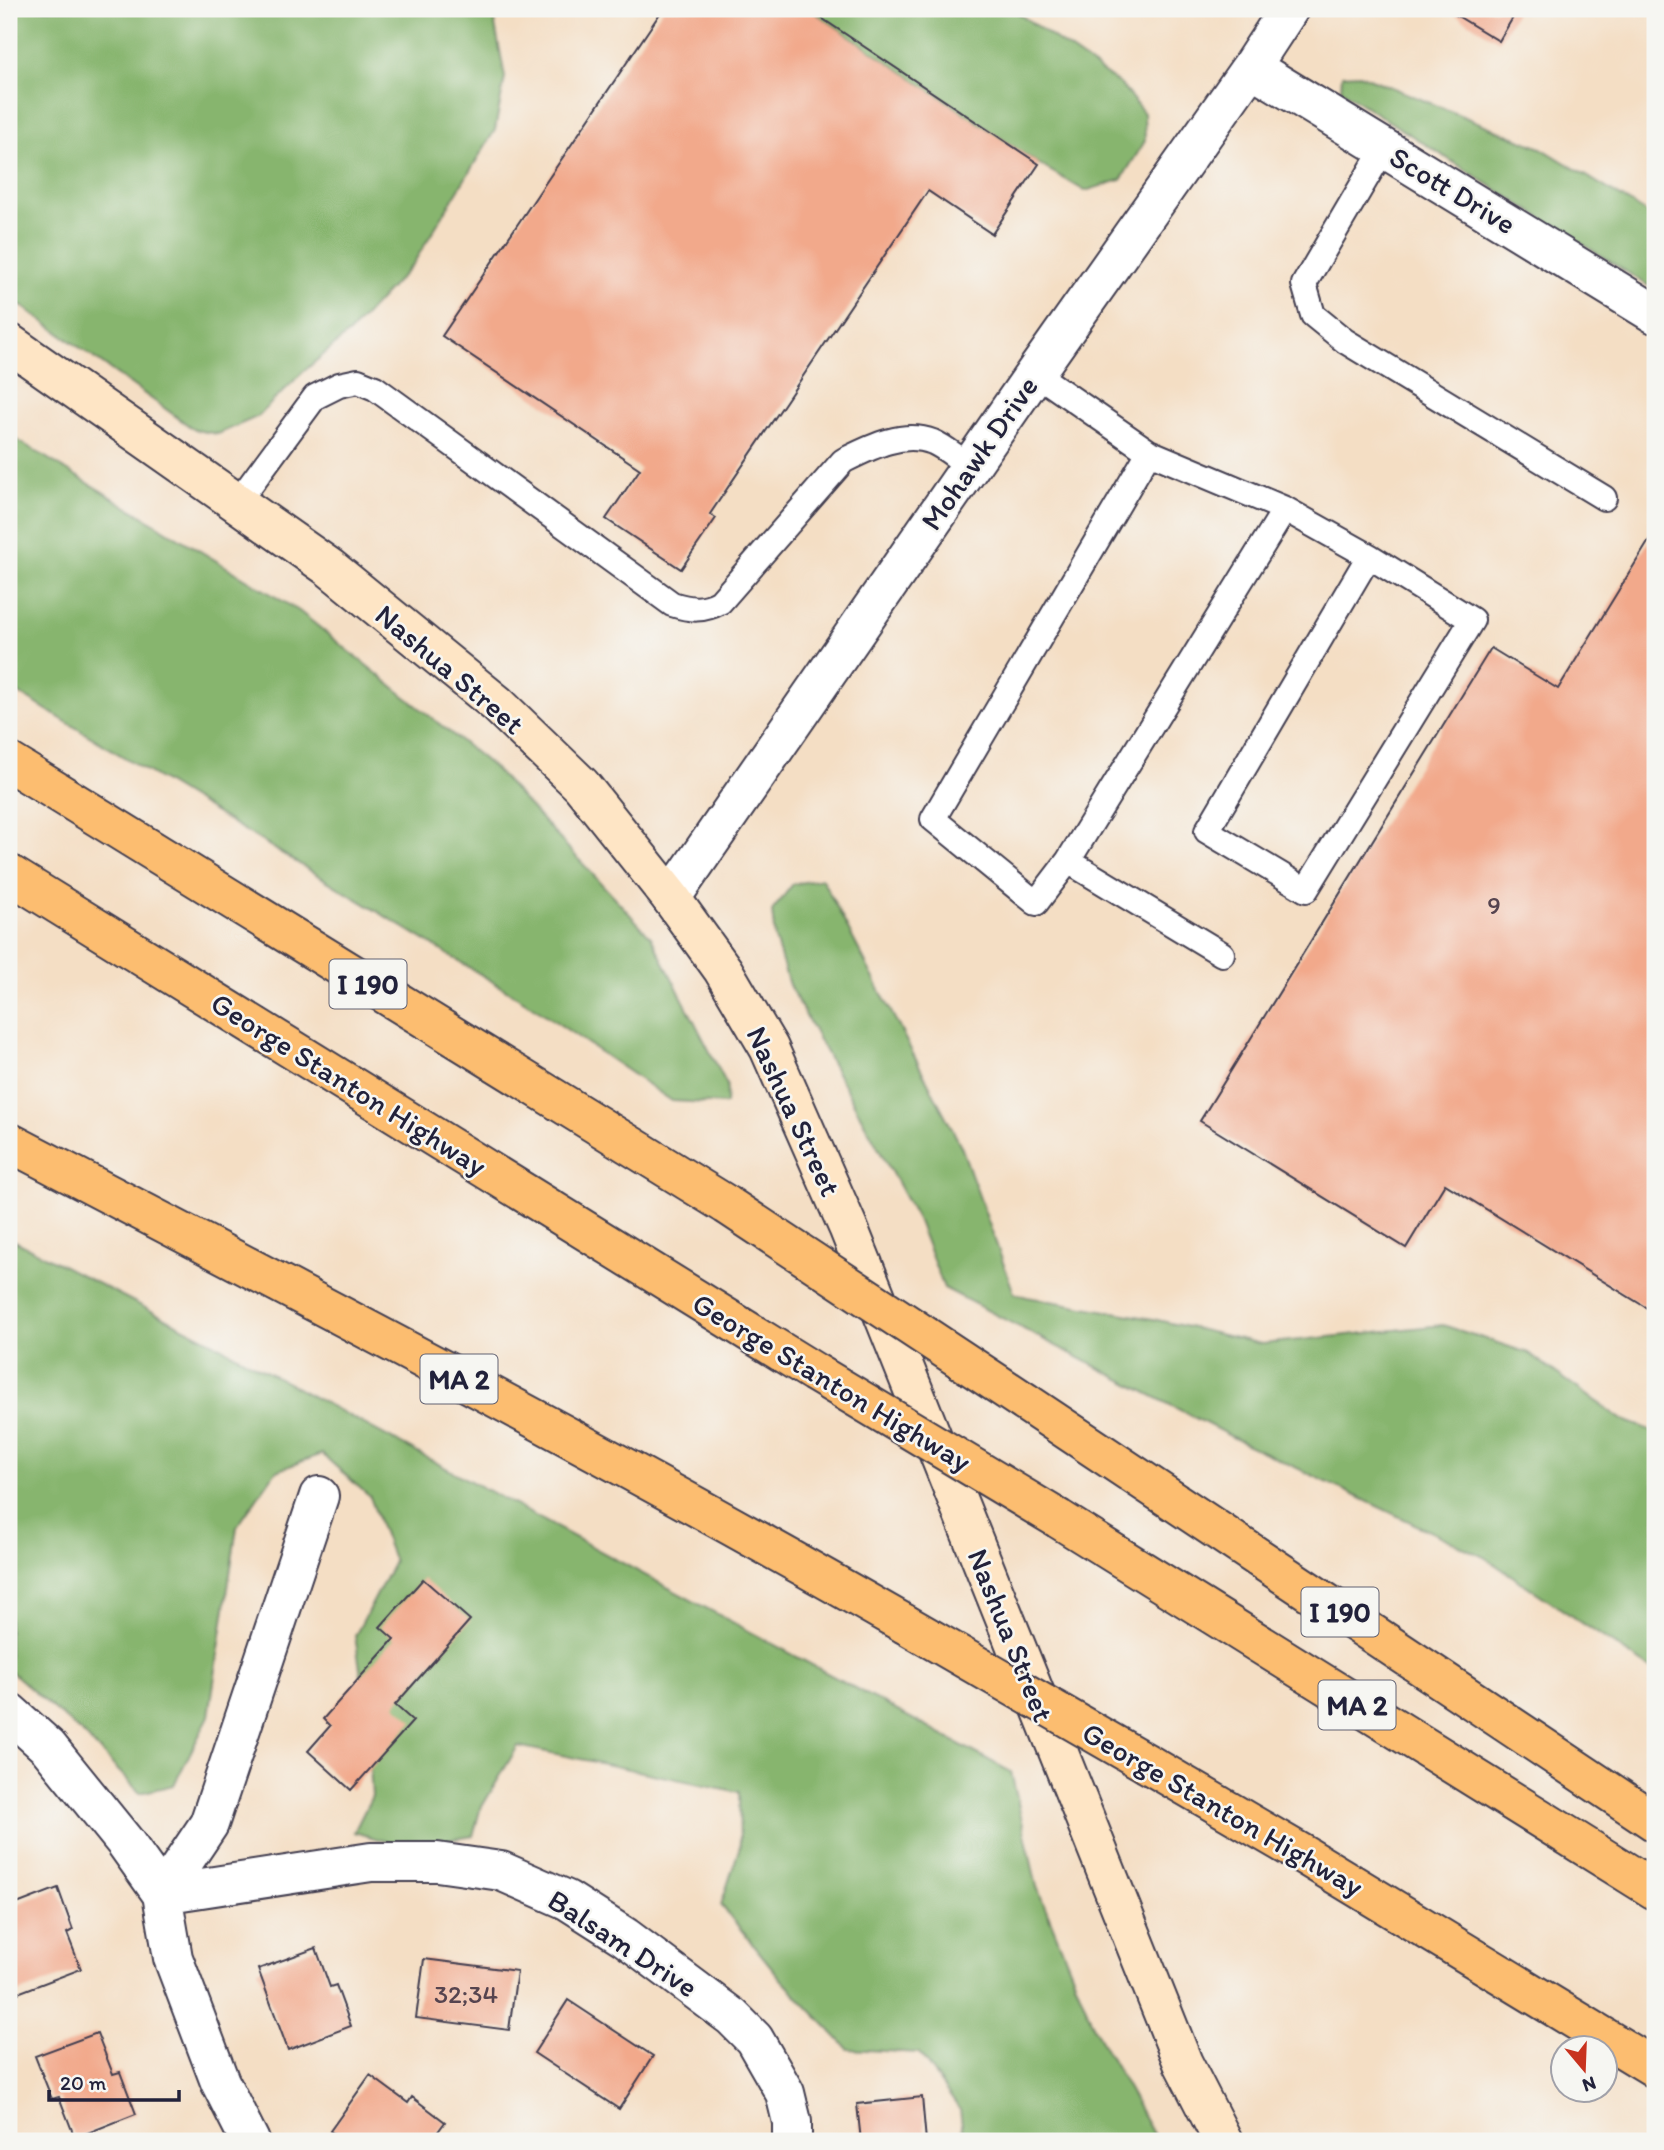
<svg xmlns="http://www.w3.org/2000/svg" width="1664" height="2150" viewBox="0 0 1664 2150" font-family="Itim,sans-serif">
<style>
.forest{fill:#87b56e;stroke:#546c54;stroke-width:2}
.building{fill:#f2a98b}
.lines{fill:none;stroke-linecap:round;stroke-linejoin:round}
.service-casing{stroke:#423e50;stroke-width:28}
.minor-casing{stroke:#423e50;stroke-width:42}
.secondary-casing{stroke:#423e50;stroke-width:42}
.motorway-casing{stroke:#423e50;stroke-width:42}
.service{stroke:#fff;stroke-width:24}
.minor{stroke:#fff;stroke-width:38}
.secondary{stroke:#fee5c5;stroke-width:38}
.motorway{stroke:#fcbd6f;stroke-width:38}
.motorway-bridge-casing{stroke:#423e50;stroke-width:42;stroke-linecap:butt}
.motorway-bridge{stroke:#fcbd6f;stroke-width:38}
.labels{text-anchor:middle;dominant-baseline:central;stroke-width:5;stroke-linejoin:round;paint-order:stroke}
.number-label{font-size:26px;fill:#56444f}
.shield{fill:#f6f6f2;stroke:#626272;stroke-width:2}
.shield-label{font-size:28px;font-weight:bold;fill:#22223b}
.street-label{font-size:30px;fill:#22223b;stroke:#f6f6f2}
</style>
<rect width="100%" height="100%" fill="#f6f6f2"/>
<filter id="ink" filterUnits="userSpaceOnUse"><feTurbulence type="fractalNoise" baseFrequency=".0143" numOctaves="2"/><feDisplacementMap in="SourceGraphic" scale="14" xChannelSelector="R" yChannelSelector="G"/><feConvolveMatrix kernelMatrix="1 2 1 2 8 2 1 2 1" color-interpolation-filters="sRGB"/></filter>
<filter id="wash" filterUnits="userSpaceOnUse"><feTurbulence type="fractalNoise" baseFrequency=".00686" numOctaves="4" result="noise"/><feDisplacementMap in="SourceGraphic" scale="28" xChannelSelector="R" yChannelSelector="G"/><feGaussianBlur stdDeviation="1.57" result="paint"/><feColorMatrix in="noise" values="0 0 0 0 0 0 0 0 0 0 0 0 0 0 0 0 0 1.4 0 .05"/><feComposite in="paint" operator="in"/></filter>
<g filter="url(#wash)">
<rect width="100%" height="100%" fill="#f4dec4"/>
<path class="forest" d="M9,9H492L505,77L495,130L413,264L350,332L303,372L257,417L218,434L195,430L9,297Z
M809,9H1012L1121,85L1144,113L1145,141L1121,180L1085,191L1039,164Z
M1359,74L1541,148L1655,218V290L1357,101L1341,89L1342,75Z
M9,435L299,611L493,767L651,937L727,1085L726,1104L672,1101L534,1007L9,687Z
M822,879L961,1146L1014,1293L1027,1297L1153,1319L1262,1344L1443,1325L1528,1353L1621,1419L1655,1432V1672L1484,1557L1238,1440L944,1288L917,1219L789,985L775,939L772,911L793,884Z
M9,1238L208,1340L1011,1772L1037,1887L1095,2030L1157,2141H964L960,2110L919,2053L848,2049L782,1980L721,1905L740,1846L739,1792L518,1746L480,1810L473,1836L405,1847L354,1832L372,1796L366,1707L355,1636L394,1562L370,1497L322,1454L276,1471L237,1527L209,1716L174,1785L140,1793L86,1737L9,1670Z"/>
<g id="blocks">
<path class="building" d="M663,9H808L1039,164L992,234L928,191L710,514L716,518L681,569L606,519L640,469L442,336Z
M1446,9H1518L1499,41Z
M1655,531V1313L1445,1184L1406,1248L1200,1121L1491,648L1558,689Z
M423,1579L470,1620L395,1705L413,1721L351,1790L308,1751L330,1726L323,1719L394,1639L380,1627Z
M58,1888L73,1930L67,1933L81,1969L18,1993L9,1970V1950L12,1949L9,1941V1907Z
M316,1948L330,1987L336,1985L351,2026L288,2050L258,1969Z
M424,1959L517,1971L509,2030L416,2018Z
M568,2000L653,2056L619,2109L534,2053Z
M97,2033L113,2074L120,2072L136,2114L75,2138L59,2097L52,2099L35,2056Z
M370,2075L408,2103L412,2097L445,2122L431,2141H344L330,2131Z
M922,2097L926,2141H861L857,2104Z"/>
</g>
</g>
<g filter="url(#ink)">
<use href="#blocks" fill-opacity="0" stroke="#423e50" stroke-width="2"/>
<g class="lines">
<defs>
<path id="service" d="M1384,148L1304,284L1313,315L1345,341L1604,498
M1035,373L1149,452L933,819L1036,903L1068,861L1285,509L1149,452
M237,503L315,397L339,385L358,381L375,388L672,604C691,610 703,611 720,602L843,461C869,448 902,430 933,442C945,447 958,459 970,466
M1285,509L1369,556L1472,620L1306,890L1207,831L1369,556
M1068,861L1222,954"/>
<path id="minor" d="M1251,67L1655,314
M671,898L1035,373L1251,67L1289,9
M9,1712L48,1747L125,1842L162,1894L173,1958L220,2082L250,2141
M162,1894L371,1862H437L501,1871L567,1900L625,1937L732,2017L754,2039L785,2093L792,2122V2141
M162,1894L209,1824L319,1496"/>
<path id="secondary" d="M9,343L330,568L497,704L581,785L671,898L723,970L769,1048L848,1227L1183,2063L1223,2141"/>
<path id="motorway" d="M9,762L727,1205
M9,874L814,1372
M9,1142C310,1299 611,1455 905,1624
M1025,1402L1655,1822
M1059,1519L1655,1890
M1148,1764L1304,1855L1655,2068"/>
</defs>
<use href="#service" class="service-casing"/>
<use href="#minor" class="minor-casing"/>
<use href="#secondary" class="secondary-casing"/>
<use href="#motorway" class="motorway-casing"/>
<use href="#service" class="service"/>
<use href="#minor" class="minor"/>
<use href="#secondary" class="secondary"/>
<use href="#motorway" class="motorway"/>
<defs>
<path id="motorway-bridge" d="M727,1205L1025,1402
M814,1372L1059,1519
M905,1624L1148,1764"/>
</defs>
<use href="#motorway-bridge" class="motorway-bridge-casing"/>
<use href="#motorway-bridge" class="motorway-bridge"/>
</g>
</g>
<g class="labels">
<g class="number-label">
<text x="1494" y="905">9</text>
<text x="466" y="1994">32;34</text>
</g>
<g class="shield">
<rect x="329.5" y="959.5" width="77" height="49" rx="5"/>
<rect x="420.5" y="1354.5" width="77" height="49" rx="5"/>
<rect x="1301.5" y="1587.5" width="77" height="49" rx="5"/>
<rect x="1318.5" y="1680.5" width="77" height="49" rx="5"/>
</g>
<g class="shield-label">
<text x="368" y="984">I 190</text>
<text x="459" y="1379">MA 2</text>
<text x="1340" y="1612">I 190</text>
<text x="1357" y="1705">MA 2</text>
</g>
<g class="street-label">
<text transform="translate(1453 190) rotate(31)">Scott Drive</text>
<text transform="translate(979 453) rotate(-55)">Mohawk Drive</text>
<text transform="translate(450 669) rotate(40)">Nashua Street</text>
<text transform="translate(349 1084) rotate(32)">George Stanton Highway</text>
<text transform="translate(794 1111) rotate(65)">Nashua Street</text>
<text transform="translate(832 1382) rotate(31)">George Stanton Highway</text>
<text transform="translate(1011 1635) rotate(68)">Nashua Street</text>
<text transform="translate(1223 1809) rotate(30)">George Stanton Highway</text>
<text transform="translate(623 1943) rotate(33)">Balsam Drive</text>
</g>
</g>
<rect width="1664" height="2150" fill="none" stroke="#f6f6f2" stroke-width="35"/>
<g transform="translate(1584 2069) rotate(161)"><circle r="33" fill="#f6f6f2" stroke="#a1a1a9" stroke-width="2"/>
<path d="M0-5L12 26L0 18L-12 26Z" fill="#c8321e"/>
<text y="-10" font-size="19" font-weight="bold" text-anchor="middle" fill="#22223b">N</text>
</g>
<path d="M49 2090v10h130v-10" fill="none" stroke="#22223b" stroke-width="3.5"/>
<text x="60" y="2090" font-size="21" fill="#22223b" stroke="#f6f6f2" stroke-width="5" paint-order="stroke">20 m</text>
</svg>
